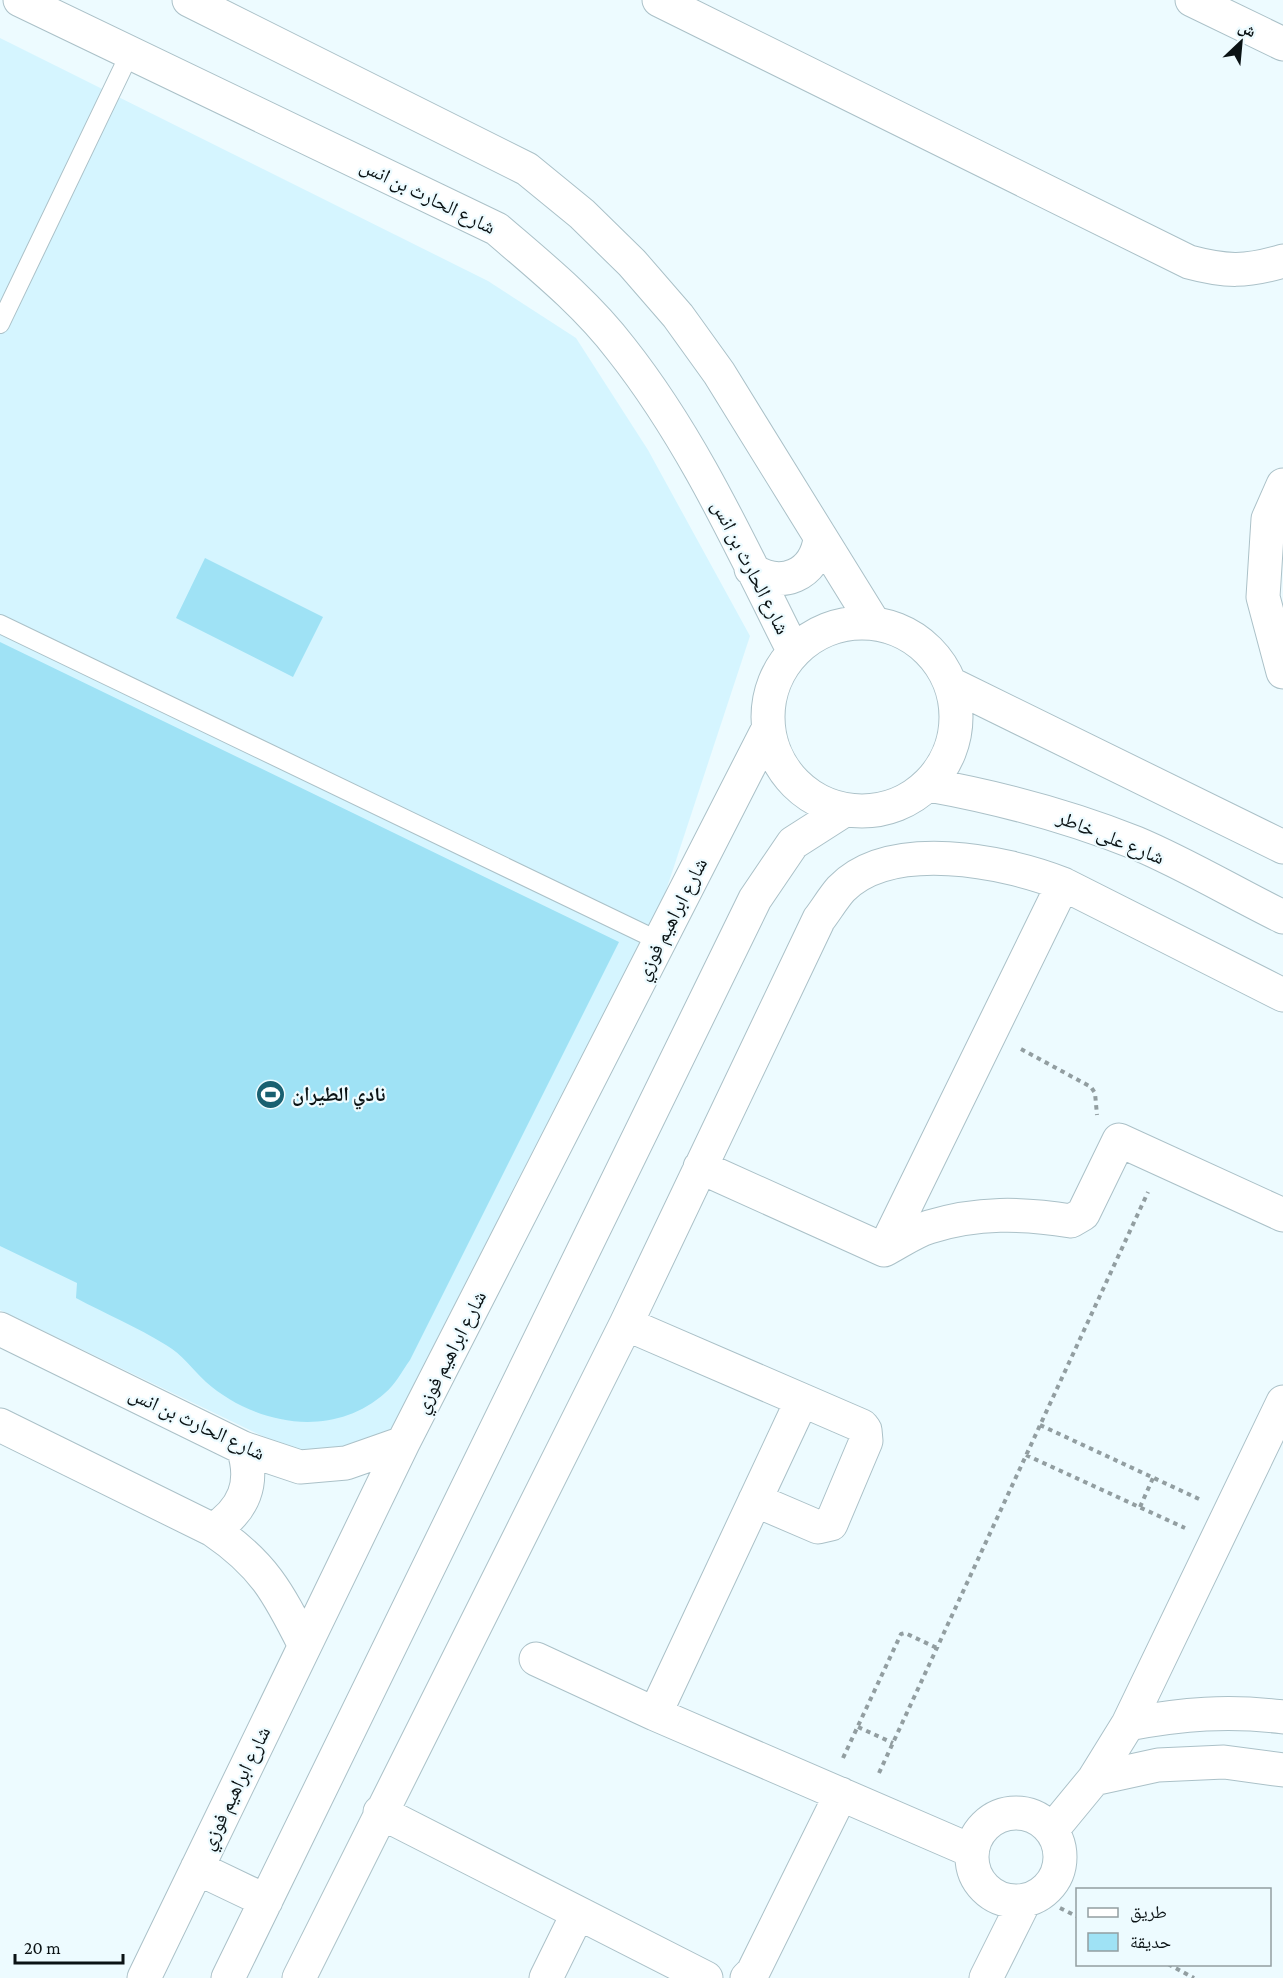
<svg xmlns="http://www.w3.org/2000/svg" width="1283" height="1978" viewBox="0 0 1283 1978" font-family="'Crimson Pro','Noto Naskh Arabic',serif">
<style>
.built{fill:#d5f5ff}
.green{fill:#9fe2f5}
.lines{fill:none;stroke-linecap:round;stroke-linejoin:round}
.lane-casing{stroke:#abc1c8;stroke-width:20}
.street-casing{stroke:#abc1c8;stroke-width:35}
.path{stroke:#929ea1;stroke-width:4;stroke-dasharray:4.5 4.5;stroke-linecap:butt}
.lane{stroke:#fff;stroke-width:18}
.street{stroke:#fff;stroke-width:33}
.labels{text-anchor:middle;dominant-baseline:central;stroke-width:4.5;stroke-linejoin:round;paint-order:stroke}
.street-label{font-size:20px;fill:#0b1315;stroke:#edfbff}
.poi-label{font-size:20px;font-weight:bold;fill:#0b1315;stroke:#edfbff;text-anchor:start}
</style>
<rect width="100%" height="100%" fill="#edfbff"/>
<path class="built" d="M0,38L488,281L576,338L648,450L750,636L656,921L406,1421L359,1451L304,1456L0,1310Z"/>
<path class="green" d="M205,558L323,617L293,677L176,618Z
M0,642L619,942L410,1360C402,1371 395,1385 385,1393C332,1440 255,1425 206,1382C192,1369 182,1354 166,1345C137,1327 106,1314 76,1298L77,1283L0,1246Z"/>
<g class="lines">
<defs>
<path id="lane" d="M0,324L130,53
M0,624L659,941"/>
<path id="street" d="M20,0L497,229C540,266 586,303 621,349C693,440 741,547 793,650
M189,0L527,169L582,214L632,263L678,316L719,373L873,622
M659,0L1189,262C1226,272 1246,272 1283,261
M1192,0L1283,44
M1283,485L1268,519L1263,597L1283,672
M751,569C781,590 815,575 820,539
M768 717a94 94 0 1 1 188 0a94 94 0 1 1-188 0Z
M951,684L1283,847
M929,785C1001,798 1068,816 1136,843C1186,864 1234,893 1283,917
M700,1167L884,1250C898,1243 913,1232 929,1227C977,1212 1023,1213 1071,1221L1083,1214L1119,1140L1283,1215
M884,1250L1063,884
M626,1324L862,1426L865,1430L866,1441L831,1524L818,1527L755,1500
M0,1329L243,1448L300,1467L346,1463L403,1443
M0,1425L213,1530C263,1564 278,1592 304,1644
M213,1530C244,1510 255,1483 243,1448
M536,1659L655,1714L972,1851
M655,1714L802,1400
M1128,1724C1183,1714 1228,1710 1283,1717
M1094,1779L1158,1765L1224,1762L1283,1770
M380,1812L706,1978
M972 1857a44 44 0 1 1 88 0a44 44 0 1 1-88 0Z
M1052,1830L1094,1779L1128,1724L1283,1402
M197,1868L266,1901
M144,1978L403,1443L767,731
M228,1978L755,899L793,843L843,811
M299,1978L626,1324L819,919C826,910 833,898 841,889C891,838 1005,861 1063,884L1283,995
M546,1978L578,1913
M747,1978L753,1972L841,1794
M986,1978L1025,1900"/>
</defs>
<use href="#lane" class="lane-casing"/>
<use href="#street" class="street-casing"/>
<path class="path" d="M1021,1049L1091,1087L1095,1093L1097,1115
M1040,1425L1199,1499
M1026,1455L1185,1528
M1140,1507L1153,1478
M858,1727L893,1743
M843,1758L901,1634L905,1633L937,1648
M879,1773L1148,1192
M1060,1908L1078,1917
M1168,1964L1194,1978"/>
<use href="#lane" class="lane"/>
<use href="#street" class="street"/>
</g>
<defs>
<symbol id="stadium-disc" viewBox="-11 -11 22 22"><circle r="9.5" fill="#196070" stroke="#edfbff"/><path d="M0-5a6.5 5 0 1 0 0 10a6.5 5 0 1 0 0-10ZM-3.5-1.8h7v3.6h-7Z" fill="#fff"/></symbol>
</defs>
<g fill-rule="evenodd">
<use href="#stadium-disc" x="254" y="1078" width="33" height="33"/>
</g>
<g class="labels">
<g class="street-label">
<text transform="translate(428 196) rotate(26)">شارع الحارث بن انس</text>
<text transform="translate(751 567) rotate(63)">شارع الحارث بن انس</text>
<text transform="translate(1111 837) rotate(22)">شارع على خاطر</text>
<text transform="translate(671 919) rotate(-63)">شارع ابراهيم فوزي</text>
<text transform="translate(450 1352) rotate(-63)">شارع ابراهيم فوزي</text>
<text transform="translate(197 1423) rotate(25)">شارع الحارث بن انس</text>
<text transform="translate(235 1788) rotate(-64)">شارع ابراهيم فوزي</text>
</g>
<g class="poi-label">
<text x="292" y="1094">نادي الطيران</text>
</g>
</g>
<rect x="1076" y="1888" width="195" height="78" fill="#edfbff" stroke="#939ea1" stroke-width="1.5"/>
<rect x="1088" y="1908" width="30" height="9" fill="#ffffff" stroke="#939ea1" stroke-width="1.5"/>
<text x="1130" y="1918" font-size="18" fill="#0b1315">طريق</text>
<rect x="1088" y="1933" width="30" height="18" fill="#9fe2f5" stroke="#939ea1" stroke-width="1.5"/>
<text x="1130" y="1948" font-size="18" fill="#0b1315">حديقة</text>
<g transform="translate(1241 42) rotate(26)" stroke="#edfbff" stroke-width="4.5" paint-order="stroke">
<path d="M0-4.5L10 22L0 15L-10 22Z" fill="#0b1315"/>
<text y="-9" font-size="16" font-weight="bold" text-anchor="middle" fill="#0b1315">ش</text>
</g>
<path d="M15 1954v9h108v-9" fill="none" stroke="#0b1315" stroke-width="3"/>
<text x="24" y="1954" font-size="18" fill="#0b1315" stroke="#edfbff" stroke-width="4.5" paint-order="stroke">20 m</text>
</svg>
